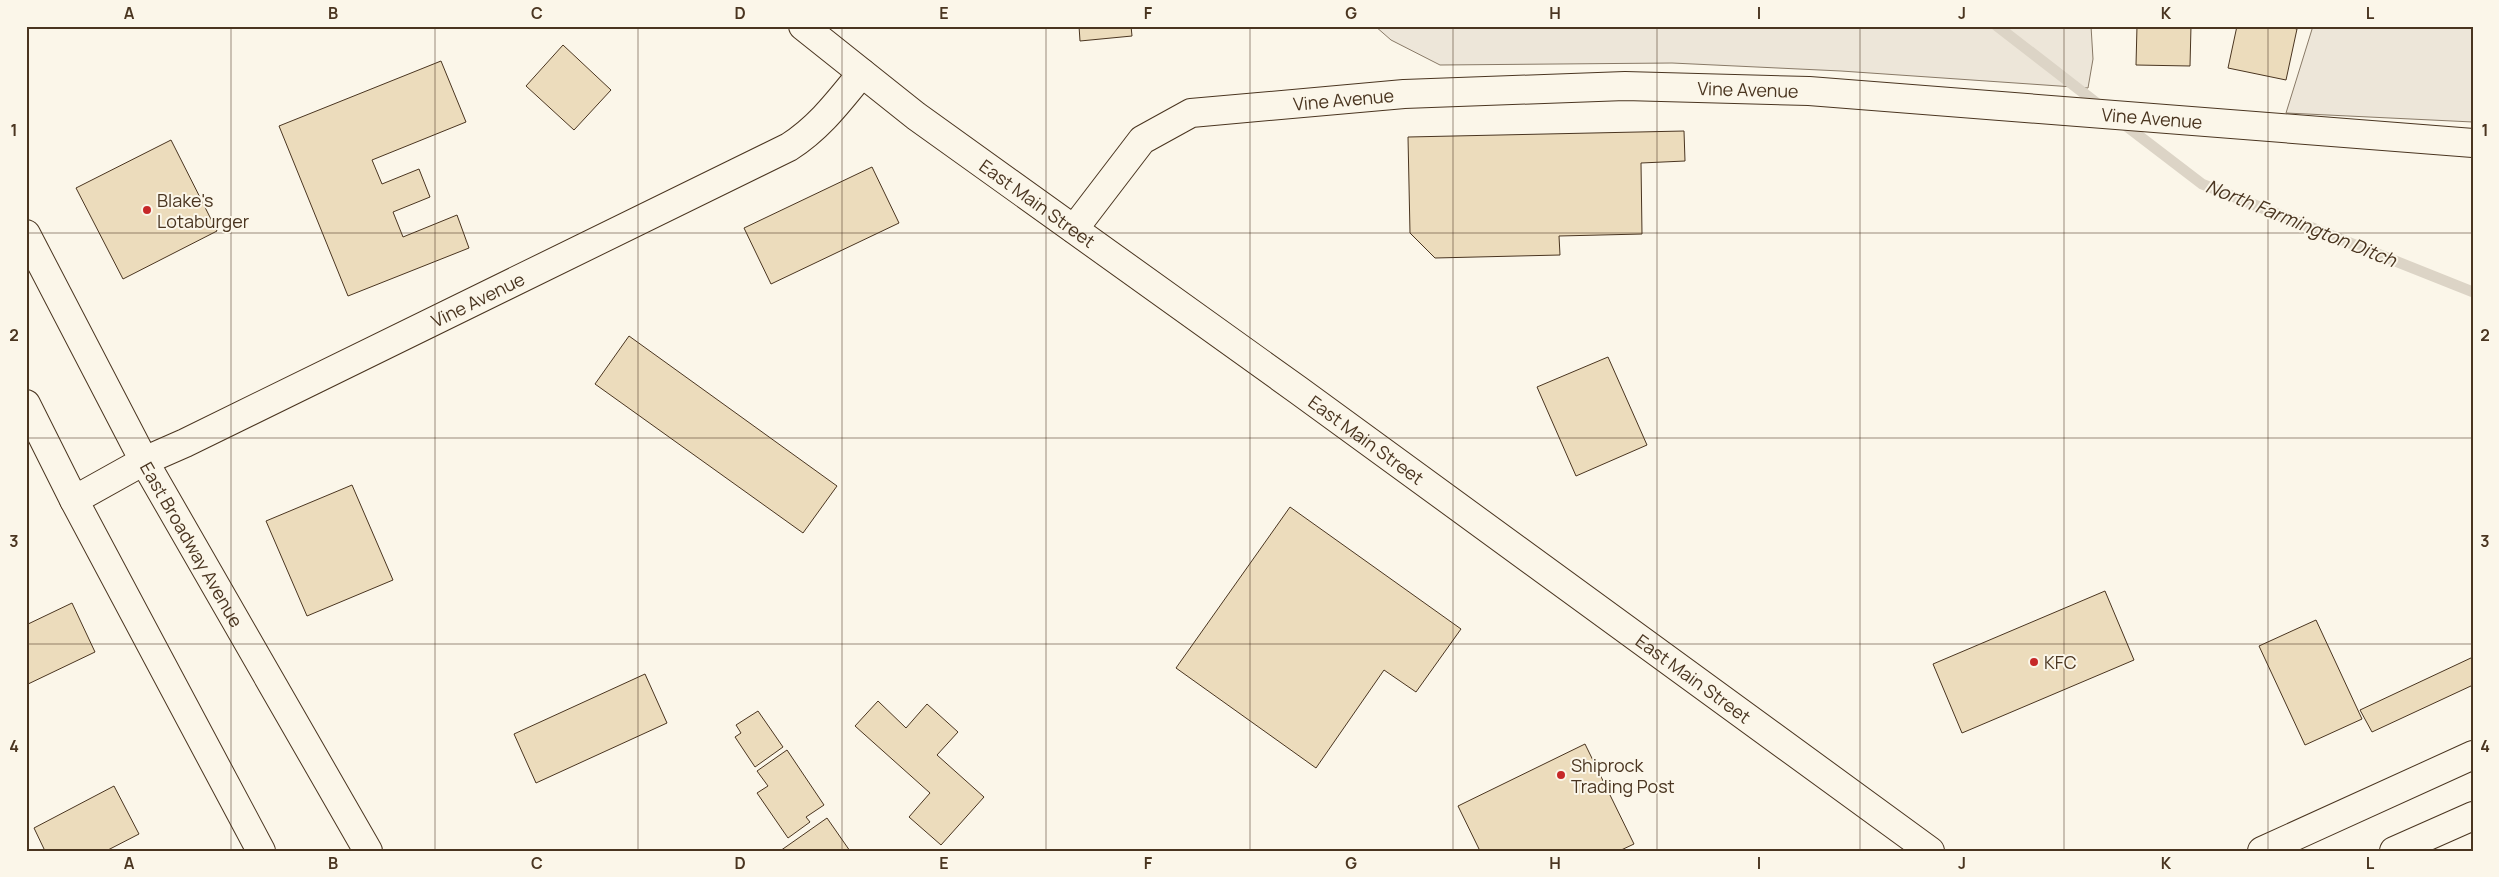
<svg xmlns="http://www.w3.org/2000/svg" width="2499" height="877" viewBox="0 0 2499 877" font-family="Manrope,sans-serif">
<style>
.green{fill:#ede6d9;stroke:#887966}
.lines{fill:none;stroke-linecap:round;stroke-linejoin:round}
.stream{stroke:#dcd4c6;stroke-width:11}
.building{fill:#ecdcbc;stroke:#4a3520}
.street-casing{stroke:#4a3520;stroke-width:30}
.secondary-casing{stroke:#4a3520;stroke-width:30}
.primary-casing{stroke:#4a3520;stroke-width:30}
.street{stroke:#fbf6e9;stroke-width:28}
.secondary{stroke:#fbf6e9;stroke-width:28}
.primary{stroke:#fbf6e9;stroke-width:28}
.grid{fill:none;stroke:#4a3520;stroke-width:1;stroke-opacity:0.55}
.poi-dot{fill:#c62828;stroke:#fbf6e9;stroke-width:2}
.labels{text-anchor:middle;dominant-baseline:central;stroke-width:4;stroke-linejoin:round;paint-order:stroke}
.street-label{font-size:18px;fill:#4a3520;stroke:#fbf6e9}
.poi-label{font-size:18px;fill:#4a3520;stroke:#fbf6e9;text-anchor:start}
.water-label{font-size:19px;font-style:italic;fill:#4a3520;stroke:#fbf6e9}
.neatline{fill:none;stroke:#4a3520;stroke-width:2}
.grid-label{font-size:16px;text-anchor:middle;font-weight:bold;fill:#4a3520}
</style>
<rect width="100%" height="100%" fill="#fbf6e9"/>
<path class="green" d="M1375,26H2091L2093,59L2088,88L1841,71L1672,63L1440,65L1391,40Z
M2313,26H2473V122L2286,113Z"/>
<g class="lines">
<path class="stream" d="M1997,26L2103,108
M2121,122L2202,184L2473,292"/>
</g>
<path class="building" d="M1079,26H1131L1132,36L1080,41Z
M2137,26H2191L2190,66L2136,65Z
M2237,26H2284L2297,29L2286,80L2228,68Z
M563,45L611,90L574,130L526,86Z
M441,61L466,122L372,160L382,184L419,169L430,197L393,212L403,237L457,215L469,248L348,296L279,126Z
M1684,131L1685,161L1641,163L1642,234L1559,236L1560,255L1435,258L1410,233L1408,137Z
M171,140L217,231L123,279L76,188Z
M872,167L899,223L771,284L744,228Z
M629,336L837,486L803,533L595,384Z
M1608,357L1647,445L1576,476L1537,387Z
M352,485L393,580L307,616L266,521Z
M1290,507L1461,629L1416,692L1384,670L1316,768L1176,668Z
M2105,591L2134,660L1962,733L1933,664Z
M72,603L95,652L26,685V625Z
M2316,620L2362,719L2305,745L2259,646Z
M2473,657V685L2372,732L2360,710Z
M645,674L667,723L536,783L514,734Z
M878,701L906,728L927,704L958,732L937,755L984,797L941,845L909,817L930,793L855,726Z
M758,711L783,747L755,767L735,737L741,733L736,725Z
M1585,744L1634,844L1619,851H1480L1458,806Z
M787,750L824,805L806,817L810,822L788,838L757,793L768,786L757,771Z
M114,786L139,834L106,851H45L34,828Z
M827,818L850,851H780Z"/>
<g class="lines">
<defs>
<g id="street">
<path id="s1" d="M1074,229L1142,140L1191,113L1404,94L1625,86L1809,91L2473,143"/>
<path id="s2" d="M74,500L144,461L185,443L789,147C820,127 839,101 862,73"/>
</g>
<g id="secondary">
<path id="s3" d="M803,26L916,116L1298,390L1930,851"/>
<path d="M2262,851L2473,755"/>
<path d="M2394,851L2473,816"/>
</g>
<g id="primary">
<path id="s4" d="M26,234L144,461L368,851"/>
<path d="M26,404L74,500L261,851"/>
</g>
</defs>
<use href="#street" class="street-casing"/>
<use href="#secondary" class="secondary-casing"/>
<use href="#primary" class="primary-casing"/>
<use href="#street" class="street"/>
<use href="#secondary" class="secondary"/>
<use href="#primary" class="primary"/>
</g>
<path class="grid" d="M231,26V851M435,26V851M638,26V851M842,26V851M1046,26V851M1250,26V851M1453,26V851M1657,26V851M1860,26V851M2064,26V851M2268,26V851M26,233H2473M26,438H2473M26,644H2473"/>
<g class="poi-dot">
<circle cx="147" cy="210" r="5"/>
<circle cx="2034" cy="662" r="5"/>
<circle cx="1561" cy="775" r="5"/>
</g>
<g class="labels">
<g class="street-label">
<text stroke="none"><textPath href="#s1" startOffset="726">Vine Avenue</textPath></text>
<text stroke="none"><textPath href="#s1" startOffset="321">Vine Avenue</textPath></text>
<text stroke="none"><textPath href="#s1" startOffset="1131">Vine Avenue</textPath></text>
<text stroke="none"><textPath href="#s3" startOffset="294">East Main Street</textPath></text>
<text stroke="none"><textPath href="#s2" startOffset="451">Vine Avenue</textPath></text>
<text stroke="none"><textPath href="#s3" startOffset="699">East Main Street</textPath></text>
<text stroke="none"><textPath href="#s4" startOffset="352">East Broadway Avenue</textPath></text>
<text stroke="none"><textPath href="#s3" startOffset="1104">East Main Street</textPath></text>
</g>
<g class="poi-label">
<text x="157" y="200">Blake's<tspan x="157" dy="21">Lotaburger</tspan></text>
<text x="2044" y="662">KFC</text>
<text x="1571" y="765">Shiprock<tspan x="1571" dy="21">Trading Post</tspan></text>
</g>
<g class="water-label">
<text transform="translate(2301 223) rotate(22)">North Farmington Ditch</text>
</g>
</g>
<rect width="2499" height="877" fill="none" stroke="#fbf6e9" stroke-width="55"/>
<rect x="28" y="28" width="2444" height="822" class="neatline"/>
<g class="grid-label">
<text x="129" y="19">A</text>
<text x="333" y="19">B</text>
<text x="537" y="19">C</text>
<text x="740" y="19">D</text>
<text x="944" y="19">E</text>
<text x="1148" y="19">F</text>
<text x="1351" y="19">G</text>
<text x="1555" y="19">H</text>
<text x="1759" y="19">I</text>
<text x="1962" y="19">J</text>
<text x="2166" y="19">K</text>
<text x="2370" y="19">L</text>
<text x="14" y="136">1</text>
<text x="2485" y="136">1</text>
<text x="14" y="341">2</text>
<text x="2485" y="341">2</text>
<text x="14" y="547">3</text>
<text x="2485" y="547">3</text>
<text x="14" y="752">4</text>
<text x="2485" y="752">4</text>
<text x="129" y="869">A</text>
<text x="333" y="869">B</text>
<text x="537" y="869">C</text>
<text x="740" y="869">D</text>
<text x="944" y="869">E</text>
<text x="1148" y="869">F</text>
<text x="1351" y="869">G</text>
<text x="1555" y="869">H</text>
<text x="1759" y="869">I</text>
<text x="1962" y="869">J</text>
<text x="2166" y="869">K</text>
<text x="2370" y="869">L</text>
</g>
</svg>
